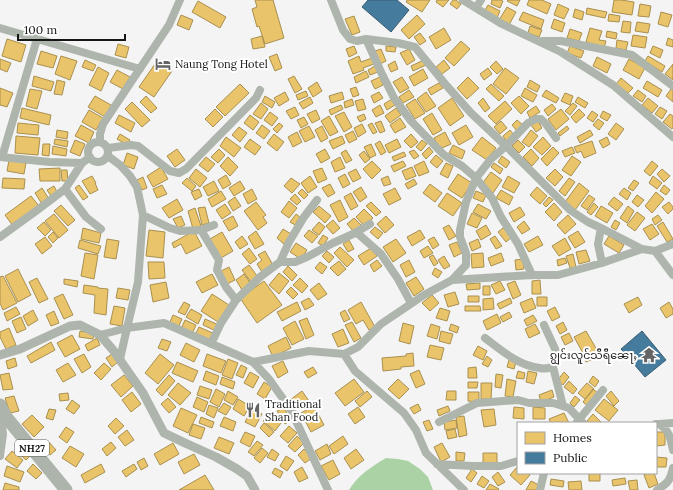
<svg xmlns="http://www.w3.org/2000/svg" width="673" height="490" viewBox="0 0 673 490" font-family="Lora,'Noto Sans Myanmar',serif">
<style>
.water{fill:#aad2a4}
.homes{fill:#e9c46a;stroke:#a99050}
.public{fill:#457b9d;stroke:#375d74}
.lines{fill:none;stroke-linecap:round;stroke-linejoin:round}
.minor{stroke:#aeb5ac;stroke-width:8}
.tertiary{stroke:#aeb5ac;stroke-width:9}
.trunk{stroke:#acb4ab;stroke-width:13}
.labels{text-anchor:middle;dominant-baseline:central;stroke-width:4;stroke-linejoin:round;paint-order:stroke}
.shield{fill:#fff;stroke:#5b5c5b;stroke-width:1}
.shield-label{font-size:10px;font-weight:bold;fill:#151615}
.poi-label{font-size:11px;fill:#151615;stroke:#fff;text-anchor:start}
</style>
<rect width="100%" height="100%" fill="#f3f4f3"/>
<path class="water" d="M386,458L398,459L408,461L420,469L428,477L433,490H349C358,475 371,467 386,458Z"/>
<path class="homes" d="M255,0H273L284,38L265,44L259,26L257,27L252,9L257,7Z
M407,0H430L422,12L406,2Z
M437,0H449L443,7L436,2Z
M453,0H456L461,4L457,9L450,4Z
M492,0H501L503,1L500,8L491,4Z
M508,0H520L517,6L507,1Z
M529,0H542L551,4L547,14L527,5Z
M614,0H621L634,2L632,15L612,12Z
M198,1L226,17L220,28L192,12Z
M558,4L569,9L564,19L554,15Z
M640,4L651,6L649,17L638,16Z
M488,5L500,11L497,18L484,12Z
M507,7L516,12L509,25L499,20Z
M587,8L607,12L605,18L586,14Z
M575,9L584,12L582,20L573,17Z
M523,12L544,20L541,29L519,20Z
M661,12L672,15L668,27L658,24Z
M609,14L620,16L619,22L608,21Z
M181,15L193,20L189,30L177,25Z
M417,15L425,24L409,39L401,30Z
M354,16L360,32L352,35L345,19Z
M554,19L565,23L562,32L551,28Z
M623,21L631,22L630,33L621,32Z
M637,22L650,24L648,33L635,31Z
M530,26L542,30L539,37L528,33Z
M444,28L451,40L436,49L429,37Z
M590,28L602,31L599,40L606,41L604,48L586,42Z
M570,29L582,33L579,41L567,38Z
M607,31L617,33L616,39L606,37Z
M420,33L426,41L420,45L414,37Z
M633,35L647,37L645,48L631,46Z
M262,36L265,47L253,49L251,39Z
M668,38L673,40V47L666,45Z
M7,39L26,45L21,62L2,56Z
M617,40L628,42L626,50L616,48Z
M461,41L470,49L454,66L445,58Z
M118,44L129,47L126,58L115,55Z
M354,46L357,53L349,57L346,49Z
M386,46L396,47L395,52L386,51Z
M570,46L584,51L581,58L567,53Z
M653,46L663,50L660,58L650,53Z
M381,49L386,61L380,64L375,51Z
M409,49L415,60L407,65L400,53Z
M41,51L57,56L53,68L37,64Z
M277,54L282,68L275,71L269,57Z
M61,56L77,61L70,80L55,74Z
M359,56L361,62L372,58L374,64L363,68L364,70L353,74L348,61Z
M648,56L665,66L662,72L645,61Z
M597,57L611,64L607,73L593,66Z
M0,59L11,63L7,72L0,69Z
M629,59L645,68L639,79L623,70Z
M85,60L96,65L93,71L82,67Z
M424,60L426,65L413,71L411,66Z
M444,60L450,68L442,74L436,67Z
M157,61L172,71L154,97L139,87Z
M395,61L398,69L391,72L388,65Z
M496,61L503,69L497,74L490,67Z
M673,64V80L665,74Z
M375,66L378,72L370,75L368,70Z
M98,67L109,73L101,91L89,85Z
M488,68L492,74L484,80L480,74Z
M505,68L519,78L506,94L493,84Z
M423,69L428,78L414,86L409,77Z
M117,70L130,77L123,89L110,82Z
M366,71L369,77L356,83L354,77Z
M34,76L54,82L51,91L32,86Z
M294,76L302,89L295,93L288,79Z
M380,77L383,85L375,89L371,81Z
M402,77L409,88L400,93L393,82Z
M468,77L479,88L467,99L457,88Z
M621,78L633,88L628,93L616,84Z
M57,80L65,82L62,95L54,94Z
M530,80L540,86L537,92L527,87Z
M647,81L662,90L658,97L643,88Z
M317,82L322,91L313,97L308,88Z
M439,83L443,88L431,95L428,89Z
M240,84L249,93L225,116L216,107Z
M491,84L504,96L499,101L486,89Z
M356,87L359,95L353,97L350,89Z
M0,88L13,93L7,107L0,105Z
M525,88L537,95L533,102L521,96Z
M30,89L42,91L37,109L26,106Z
M671,89L673,90V102L666,96Z
M409,90L414,97L403,103L399,97Z
M546,90L559,98L556,103L542,96Z
M638,90L646,96L642,102L633,96Z
M306,91L308,96L298,100L296,95Z
M285,92L289,100L279,106L274,98Z
M342,92L344,99L331,103L329,96Z
M379,92L383,98L374,103L371,96Z
M426,92L436,106L426,112L417,99Z
M565,93L573,96L570,105L561,101Z
M95,96L111,105L105,117L88,107Z
M146,96L157,108L151,113L140,102Z
M265,96L275,102L272,108L262,102Z
M519,96L529,106L521,114L511,103Z
M310,97L313,103L303,109L299,103Z
M578,97L588,103L585,108L575,102Z
M452,98L464,116L450,126L438,108Z
M483,98L490,108L485,112L478,103Z
M648,98L658,106L652,113L642,105Z
M352,99L354,105L345,108L344,102Z
M363,99L366,109L358,111L355,101Z
M392,99L395,105L387,110L384,104Z
M415,99L425,113L415,119L406,105Z
M505,101L512,109L496,124L488,116Z
M132,102L150,120L142,127L125,109Z
M261,103L268,109L261,119L253,114Z
M573,103L577,106L570,115L565,111Z
M552,104L556,109L548,116L544,110Z
M341,105L343,109L331,115L329,110Z
M380,105L384,113L376,117L372,110Z
M536,106L540,112L530,118L527,112Z
M295,107L299,115L291,119L286,111Z
M660,107L667,111L662,119L655,114Z
M22,108L51,115L49,125L20,118Z
M396,108L401,115L390,123L385,116Z
M215,109L223,117L213,127L205,119Z
M561,109L569,119L556,130L548,119Z
M579,109L585,115L576,123L571,117Z
M89,110L103,118L96,130L82,122Z
M316,110L320,119L312,123L307,114Z
M592,111L598,115L593,122L587,118Z
M603,111L611,115L607,121L600,117Z
M270,112L278,118L272,126L264,120Z
M344,112L352,127L344,132L335,116Z
M432,113L442,130L433,135L423,119Z
M364,114L366,119L360,122L357,117Z
M670,114L673,116V127L672,129L663,122Z
M119,115L135,123L131,132L115,123Z
M250,115L259,122L253,130L244,123Z
M329,116L338,132L330,136L321,121Z
M304,117L308,124L301,128L297,120Z
M400,118L406,127L395,133L390,125Z
M598,119L604,123L599,130L593,125Z
M517,120L523,125L517,131L512,125Z
M381,121L385,131L380,133L375,123Z
M501,121L507,128L500,134L494,127Z
M538,121L542,128L536,132L531,125Z
M18,123L39,125L38,135L17,133Z
M279,123L283,126L277,133L273,129Z
M372,123L377,132L373,134L368,125Z
M616,123L624,129L616,140L608,134Z
M362,124L366,132L358,137L354,128Z
M81,125L94,132L89,143L75,136Z
M262,125L270,131L264,139L256,133Z
M466,125L473,137L459,145L452,133Z
M309,126L315,137L305,142L299,131Z
M322,126L328,138L321,142L315,130Z
M567,126L569,129L560,136L558,133Z
M239,127L247,133L240,142L232,135Z
M57,130L68,132L67,139L56,137Z
M510,130L514,135L506,141L503,136Z
M531,130L538,136L529,147L522,142Z
M590,130L593,135L580,143L577,137Z
M353,131L357,139L349,143L345,135Z
M297,132L302,142L293,147L288,137Z
M445,132L451,144L440,149L434,138Z
M120,134L130,140L127,145L117,139Z
M274,134L284,142L277,151L267,143Z
M411,134L418,142L411,148L404,141Z
M16,136L40,138L38,155L15,153Z
M342,136L345,143L333,149L329,141Z
M226,137L241,148L234,157L220,146Z
M482,137L496,148L487,160L472,150Z
M543,137L551,146L542,155L533,147Z
M607,137L610,144L603,148L599,141Z
M55,139L68,141L67,147L54,144Z
M250,139L261,147L255,155L244,147Z
M397,139L401,147L389,153L385,145Z
M75,140L85,144L80,156L70,152Z
M422,140L427,144L421,151L416,147Z
M518,140L525,147L519,153L512,146Z
M380,141L386,152L381,155L375,144Z
M592,141L596,153L584,158L581,151L577,153L574,147Z
M43,144H50L49,156L42,155Z
M371,144L376,155L370,158L364,147Z
M453,145L465,151L462,159L449,153Z
M53,146L67,149L66,156L52,154Z
M429,147L433,152L426,159L422,154Z
M553,147L559,153L547,166L541,159Z
M572,147L575,153L565,157L562,151Z
M177,149L185,160L175,167L167,156Z
M219,149L225,155L218,163L211,157Z
M325,149L330,158L321,163L316,154Z
M531,149L539,158L532,166L523,157Z
M346,150L352,160L346,163L341,153Z
M414,150L419,156L414,159L409,152Z
M364,151L370,159L365,163L359,155Z
M404,152L406,156L394,161L392,157Z
M127,153L138,157L134,169L123,165Z
M436,155L443,161L437,168L430,162Z
M502,156L510,162L506,168L498,162Z
M572,156L581,162L571,176L562,170Z
M206,157L215,164L208,172L199,165Z
M228,157L238,167L230,176L220,166Z
M340,157L345,168L335,172L331,162Z
M9,160L26,163L24,174L7,171Z
M372,161L381,170L372,179L363,169Z
M403,161L406,166L394,172L391,166Z
M424,161L429,172L419,176L414,166Z
M652,161L658,166L650,176L644,171Z
M446,163L453,166L448,178L440,174Z
M494,163L503,169L500,174L491,167Z
M161,167L168,179L153,187L147,176Z
M412,167L416,176L406,180L402,171Z
M60,168V181H40L39,169Z
M322,168L327,179L318,183L313,171Z
M196,169L207,178L200,187L189,178Z
M356,169L361,178L353,182L348,173Z
M555,169L563,177L555,186L546,178Z
M662,169L670,176L664,182L657,174Z
M61,170H67L68,181H62Z
M491,172L502,180L493,193L481,185Z
M345,174L350,184L343,188L338,178Z
M458,174L472,183L462,198L448,189Z
M226,175L231,184L223,189L218,180Z
M92,176L96,183H95L98,190L90,194L82,181Z
M310,176L317,187L308,193L301,183Z
M388,176L391,184L384,186L381,179Z
M508,176L520,183L514,193L502,187Z
M653,176L662,183L657,189L649,183Z
M143,177L147,188L142,190L137,180Z
M3,178L25,179L24,189L2,188Z
M187,178L196,186L192,191L182,183Z
M291,178L300,184L292,193L284,186Z
M569,178L575,182L565,196L559,191Z
M414,179L417,184L408,189L405,184Z
M634,180L639,183L633,191L628,188Z
M214,181L219,191L208,196L203,187Z
M240,181L245,189L234,196L229,188Z
M579,183L589,191L575,210L565,202Z
M330,184L335,193L328,197L322,188Z
M430,184L442,193L435,202L423,193Z
M79,185L88,197L83,200L75,188Z
M162,185L167,194L157,198L153,189Z
M664,185L670,190L666,195L660,191Z
M54,186L57,192L51,196L47,190Z
M361,187L367,197L360,202L353,192Z
M537,187L547,196L540,204L530,195Z
M42,188L49,199L42,204L35,193Z
M395,188L401,199L389,205L383,194Z
M624,188L631,193L627,200L619,194Z
M199,189L202,196L195,200L191,192Z
M252,189L257,199L248,204L243,194Z
M302,189L308,195L304,199L298,193Z
M501,190L513,197L509,205L496,198Z
M221,191L226,199L212,207L208,199Z
M476,191L486,195L483,202L473,198Z
M656,192L664,199L652,213L645,206Z
M351,193L358,206L351,210L344,197Z
M447,193L462,203L453,216L438,206Z
M295,194L301,201L297,205L290,199Z
M589,195L595,199L587,210L581,206Z
M637,195L644,200L638,207L632,202Z
M31,196L39,206L13,226L5,215Z
M235,197L241,206L233,211L228,202Z
M549,197L553,200L546,207L543,204Z
M614,197L623,204L617,211L608,204Z
M177,199L183,210L169,218L162,208Z
M340,200L348,217L339,222L330,205Z
M289,201L297,208L289,218L281,212Z
M256,202L266,215L263,217L267,223L258,230L244,211Z
M371,202L381,212L376,216L366,206Z
M669,202L673,207V209L668,214L662,207Z
M554,203L562,212L554,221L545,212Z
M594,203L598,207L591,215L587,212Z
M225,204L231,213L222,219L216,210Z
M478,204L491,211L486,219L473,212Z
M61,205L75,220L68,226L54,211Z
M319,206L331,216L325,223L313,212Z
M601,206L613,213L607,223L595,216Z
M628,206L634,211L627,223L620,218Z
M205,207L209,223L202,225L198,208Z
M520,207L525,215L514,222L509,213Z
M195,208L201,226L193,229L188,211Z
M364,209L373,218L364,226L356,217Z
M637,212L645,218L635,231L627,225Z
M472,213L482,218L477,228L467,224Z
M54,214L68,230L59,238L45,221Z
M296,214L300,217L295,225L290,222Z
M568,215L576,224L565,234L557,225Z
M658,215L662,220L655,225L652,219Z
M181,216L185,225L178,228L173,219Z
M233,216L238,226L229,231L223,221Z
M386,216L394,225L385,233L377,224Z
M354,218L361,225L354,232L347,224Z
M333,220L340,228L333,234L326,226Z
M615,220L620,223L616,230L611,227Z
M524,221L530,229L522,234L517,227Z
M44,222L51,230L45,236L37,228Z
M319,222L325,227L319,235L312,230Z
M663,222L673,239L667,242L657,226Z
M652,224L659,234L650,240L643,229Z
M449,225L456,236L449,240L443,228Z
M486,225L491,234L481,240L476,231Z
M375,227L383,233L378,239L370,232Z
M83,228L101,233L99,243L81,239Z
M503,228L512,237L506,242L498,232Z
M283,229L291,234L284,244L277,238Z
M149,230L165,232L163,258L146,256Z
M309,230L318,236L312,243L304,236Z
M420,230L425,238L412,246L407,237Z
M194,231L202,246L186,254L181,244L174,248L172,243Z
M256,231L264,244L255,249L248,237Z
M578,231L585,242L575,248L568,237Z
M53,232L58,238L53,243L48,237Z
M222,232L233,251L221,258L210,239Z
M323,235L328,238L323,246L318,243Z
M242,236L248,244L240,249L235,242Z
M495,236L502,246L496,249L490,239Z
M538,236L543,245L529,252L524,244Z
M609,236L624,245L619,253L604,244Z
M45,237L52,246L42,254L35,244Z
M434,237L439,245L433,249L428,240Z
M565,238L571,249L559,256L552,246Z
M107,239L119,241L116,259L104,257Z
M396,239L406,253L393,262L383,247Z
M478,239L481,247L472,251L469,243Z
M80,240L101,246L98,254L78,248Z
M349,240L354,249L348,252L343,244Z
M457,242L462,253L454,257L449,245Z
M296,243L307,250L301,259L290,252Z
M428,246L433,253L424,258L420,251Z
M340,247L354,260L347,267L334,253Z
M249,248L257,259L250,264L242,254Z
M371,248L377,256L364,265L358,256Z
M586,250L590,261L579,264L576,252Z
M265,251L273,265L262,272L257,264L262,260L258,255Z
M327,251L334,257L329,263L322,256Z
M85,253L98,255L94,279L81,276Z
M483,253L484,267L472,268L471,254Z
M501,253L504,261L491,266L488,258Z
M573,254L576,267L570,268L566,256Z
M433,255L438,263L434,266L429,257Z
M444,256L450,266L444,269L438,260Z
M565,258L567,263L558,266L557,260Z
M523,259L524,269L516,270L515,260Z
M377,260L382,266L374,272L370,265Z
M409,260L415,272L406,277L400,265Z
M339,261L346,269L338,276L330,268Z
M148,262H164L165,278L149,279Z
M320,262L327,267L322,274L315,268Z
M249,265L258,277L251,282L242,270Z
M288,266L297,275L292,281L283,272Z
M229,267L235,280L227,284L221,271Z
M435,268L442,272L438,278L432,274Z
M18,269L31,295L18,302L5,276Z
M279,273L289,281L279,294L269,285Z
M212,274L218,285L202,293L196,282Z
M244,274L251,284L242,290L236,280Z
M3,276L17,303L3,310L0,303V277Z
M416,277L424,289L414,296L406,283Z
M37,278L48,299L39,303L29,282Z
M300,278L308,286L302,293L293,285Z
M64,279L78,281L77,287L64,284Z
M540,280L541,294H532V281Z
M264,281L282,305L257,323L240,298Z
M500,281L505,290L496,294L491,285Z
M515,281L521,295L513,299L507,284Z
M166,282L169,298L153,302L150,285Z
M319,283L327,294L318,300L310,290Z
M480,283V289L467,290L466,284Z
M84,285L98,287V288L108,289L106,315L94,313L95,295L83,293Z
M483,286H490V295H483Z
M291,287L298,294L293,299L286,292Z
M118,288L130,290L128,300L116,298Z
M455,292L459,304L448,307L444,295Z
M63,294L73,315L64,319L54,298Z
M212,294L229,305L218,322L201,311Z
M432,295L439,303L430,311L422,303Z
M468,296H479V302H468Z
M537,297H547V306H537Z
M638,297L642,305L629,313L624,304Z
M309,298L314,305L305,310L301,302Z
M493,298L494,309L483,310V299Z
M510,298L512,303L500,309L497,304Z
M532,298L536,308L524,313L520,303Z
M184,302L190,305L185,315L178,312Z
M297,302L301,311L282,321L277,312Z
M361,302L375,327L369,330L363,320L356,324L348,310Z
M669,302L673,309V314L666,318L660,308Z
M114,306L125,308L122,326L110,324Z
M465,306H480L481,311H465Z
M16,307L20,314L7,321L4,313Z
M555,307L560,317L552,321L547,311Z
M440,308L450,311L447,321L436,318Z
M191,309L202,315L198,324L186,317Z
M33,310L38,320L28,326L23,316Z
M345,310L350,319L344,322L340,313Z
M54,311L59,323L51,326L46,315Z
M509,312L512,317L503,322L500,317Z
M497,314L501,323L487,330L483,321Z
M173,315L182,319L178,328L169,324Z
M533,315L537,321L527,326L524,320Z
M21,317L26,329L17,333L12,321Z
M307,318L314,335L306,339L299,321Z
M205,319L219,325L216,331L203,325Z
M185,320L196,325L192,334L181,329Z
M295,321L304,339L292,345L283,328Z
M352,322L361,338L354,342L345,325Z
M563,322L567,330L560,334L556,326Z
M403,323L414,326L410,344L399,341Z
M431,324L440,327L437,339L427,336Z
M451,324L459,327L457,333L449,330Z
M535,324L540,333L529,338L525,329Z
M199,327L215,334L211,342L195,335Z
M9,328L16,345L6,349L0,337V332Z
M343,329L349,343L338,347L332,334Z
M80,331L94,334L93,339L79,337Z
M441,331L453,334L450,344L439,341Z
M586,331L597,350L590,354L593,359L586,362L583,355H584L574,337Z
M569,333L573,341L565,345L561,337Z
M72,335L80,349L65,357L57,343Z
M286,337L291,348L273,357L268,346Z
M97,338L100,345L88,351L85,345Z
M162,339L171,342L167,351L158,348Z
M51,342L55,350L31,363L27,356Z
M186,343L200,350L194,362L180,355Z
M430,345L444,348L441,360L427,357Z
M478,346L487,351L483,360L473,355Z
M413,353L414,366L401,367V369L383,371L382,358L406,356V354Z
M84,354L91,367L82,373L74,359Z
M112,354L118,362L112,367L106,358Z
M160,354L174,365L158,384L145,373Z
M207,354L226,361L221,373L203,366Z
M487,356L492,360L488,367L482,364Z
M15,358L17,366L8,369L6,361Z
M228,359L238,363L232,379L222,375Z
M509,360L516,362L514,369L507,367Z
M283,361L288,372L278,378L272,366Z
M177,362L198,371L193,382L172,373Z
M68,363L76,375L63,382L56,370Z
M104,363L111,369L101,380L94,373Z
M241,365L247,368L243,378L236,375Z
M313,367L317,373L308,378L304,372Z
M476,367L477,378H468V368Z
M419,370L425,384L416,388L410,374Z
M206,371L219,376L216,385L203,380Z
M518,371L525,373L524,379L516,378Z
M528,371L537,373L534,384L526,382Z
M250,372L259,377L253,388L244,383Z
M564,372L569,377L563,385L557,381Z
M9,373L13,389L3,390L0,375Z
M496,374L503,375L501,388L495,387Z
M124,375L133,386L121,397L111,385Z
M169,375L175,381L162,396L156,390Z
M593,376L599,381L595,387L589,382Z
M222,377L235,382L233,389L220,384Z
M354,379L364,392L345,406L335,393Z
M398,379L409,389L399,399L388,389Z
M507,379L516,381L513,397L505,396Z
M569,381L577,389L573,394L564,387Z
M264,382L272,387L265,399L257,394Z
M468,382H478L477,388H468Z
M178,383L191,393L180,405L168,395Z
M481,383H492L491,399H481Z
M587,383L594,389L585,399L578,393Z
M200,386L212,390L209,399L197,395Z
M216,389L225,394L219,407L210,402Z
M593,389L598,393L588,406L583,402Z
M552,390L554,397L541,402L539,395Z
M228,391L238,397L233,405L224,400Z
M302,391L309,401L297,409L290,400Z
M367,391L372,397L360,407L355,401Z
M447,391H456V400H446Z
M611,391L619,401L614,406L606,396Z
M132,392L141,404L131,412L122,400Z
M468,392H479V402L468,401Z
M68,393L69,400L60,401L59,394Z
M14,396L19,411L10,413L5,398Z
M575,396L580,400L574,407L570,403Z
M197,397L208,402L204,412L193,407Z
M168,398L176,407L169,413L161,404Z
M238,399L250,406L244,416L233,409Z
M604,399L618,410L609,421L595,410Z
M72,400L80,406L74,414L66,409Z
M224,403L231,407L226,415L218,411Z
M418,404L421,410L414,414L410,408Z
M209,405L218,408L214,418L206,414Z
M314,406L324,425L311,432L301,413Z
M448,406L450,411L439,416L437,410Z
M358,407L365,417L355,424L348,414Z
M514,407L524,408V419L513,418Z
M533,407L545,408V419H533Z
M181,408L197,415L188,433L173,426Z
M284,408L291,420L285,424L277,411Z
M49,409L56,410L53,420L46,418Z
M252,409L262,414L255,427L245,422Z
M494,409L496,425L484,427L481,410Z
M270,413L281,423L275,431L263,421Z
M564,413L569,423H551L549,419Z
M593,414L602,423H589L587,421Z
M32,415L44,427L34,437L22,424Z
M464,416L467,435L459,437L456,417Z
M201,417L214,422L212,428L199,423Z
M224,417L236,422L233,431L220,426Z
M116,418L124,426L115,434L108,426Z
M429,420L433,429L427,431L423,422Z
M456,420L457,428L445,430L444,422Z
M264,423L274,432L269,437L260,428Z
M193,424L205,428L201,439L189,435Z
M289,426L297,433L288,443L280,436Z
M66,427L74,432L67,443L59,437Z
M455,429L457,437L448,439L446,431Z
M127,430L134,440L125,446L118,437Z
M245,432L255,436L250,447L240,442Z
M656,432H665V445L656,446Z
M297,436L304,443L295,452L288,446Z
M343,436L348,444L334,454L329,446Z
M219,437L234,443L229,454L214,448Z
M48,441L56,450L50,455L42,446Z
M257,441L263,445L254,456L248,452Z
M111,442L116,448L107,456L102,449Z
M173,443L179,454L160,465L154,454Z
M442,443L450,457L441,462L434,447Z
M327,444L331,454L320,460L315,451Z
M20,445L31,455L26,460L16,451Z
M70,446L84,454L76,467L62,458Z
M262,448L268,453L260,463L254,458Z
M272,449L279,454L275,461L267,457Z
M304,449L312,458L305,463L298,455Z
M356,449L364,460L351,469L344,458Z
M12,451L23,460L17,468L5,459Z
M456,452L465,453L464,461H456Z
M483,453H497V464H483Z
M194,454L200,465L184,474L178,462Z
M286,456L294,461L287,471L280,466Z
M656,457L667,458L666,467H656Z
M144,458L148,466L141,470L137,462Z
M333,460L340,474L329,480L321,466Z
M33,464L42,473L36,479L27,471Z
M101,464L105,472L85,483L81,475Z
M134,464L137,469L126,477L122,471Z
M7,466L24,472L20,482L4,476Z
M518,466V473H528L530,475L521,485L510,475Z
M302,467L308,478L299,482L294,472Z
M275,468L283,472L280,478L272,473Z
M472,469L477,473L471,482L466,478Z
M498,472L505,482L498,486L492,477Z
M589,473H600V481H589Z
M648,473H654L658,484L649,488L644,475Z
M205,475L214,490H179Z
M482,476L489,481L484,488L477,484Z
M625,478L626,484L613,486L612,480Z
M551,479L564,481L563,487L550,485Z
M637,480L638,490H630L628,481Z
M531,481L539,485L537,490H526Z
M581,481L582,490H569L568,482Z
M5,483L19,487V490H3Z
M490,484L499,489L498,490H486Z"/>
<path class="public" d="M368,0H397L409,10L391,32L362,7Z
M642,331L666,360L645,377L621,349Z"/>
<g class="lines">
<path class="minor" d="M331,0L343,30L350,39L357,41L366,39L398,43L415,47L446,85L471,113L506,146L570,210L588,222L601,228L598,244L602,263
M463,0L502,24L561,52L613,85L673,137
M476,8L481,0
M0,28L140,69
M366,39L381,72L394,98L411,121L444,155L462,166L476,178L492,198L501,217L518,244L532,275
M542,41H561L632,55L673,86
M88 152a10 10 0 1 1 20 0a10 10 0 1 1-20 0Z
M100,142V134L103,124L169,25L180,0
M108,148L131,145L138,146L170,171L179,173L186,169L256,98L260,90
M0,157L50,162L82,163
M2,157L37,39
M65,189L86,217L101,229
M143,215L170,228L180,231L201,230
M214,225L201,230L219,260L217,270L226,287L236,300
M601,228L642,249
M356,232L381,254L398,279L411,303
M0,237L36,211L65,189L82,163L90,157
M655,251L673,244
M280,262H295L307,257L333,243L353,234L370,224
M452,280L466,265V253L460,237V230L466,202L476,178L491,159L506,146L528,123L536,119H541L546,124L556,138
M544,325L556,351L553,367L563,406
M100,335L127,328L138,282L143,215L137,187L130,176L120,165L108,156
M485,338C501,350 519,366 540,368C544,369 549,368 553,367
M211,344L221,323L236,300L260,277L280,262L289,242L304,217L317,200
M344,354L355,371L404,413L416,430L426,453L464,490
M120,359L127,328L164,323L253,362L269,379L291,410L328,490
M253,362L309,351L344,354L358,347L381,324L424,295L452,280L532,275H558L602,263L642,249L655,251L673,275
M439,422L477,403L518,400L529,403H553L569,408L583,423
M577,422L603,390
M656,424H659C670,431 670,438 673,450
M659,424L673,423
M0,456L3,434L0,411
M437,464L472,466H501L518,461
M540,490L544,473
M657,490C668,483 670,481 673,468"/>
<path class="tertiary" d="M0,355L20,349L70,326L80,325L100,335L113,350L143,393L164,433L185,443L216,457L237,469L247,476L255,490"/>
<path class="trunk" d="M0,405L6,417L66,490"/>
</g>
<defs>
<symbol id="hotel-bare" viewBox="-9 -9 18 18"><path d="M-6-4.5h1.5V1H6V5H4.5V3h-9V5H-6ZM-4 0a1.8 1.8 0 1 1 3.6 0ZM.5 0V-2.5h3Q6-2.5 6 0Z" fill="#636463" stroke="#fff" stroke-width="2.5" paint-order="stroke"/></symbol>
<symbol id="temple-bare" viewBox="-9 -9 18 18"><path d="M0-6L5-2H3V0L6.5 2.5H4V6H1.5V3h-3V6H-4V2.5H-6.5L-3 0V-2H-5Z" fill="#636463" stroke="#fff" stroke-width="2.5" paint-order="stroke"/></symbol>
<symbol id="restaurant-bare" viewBox="-9 -9 18 18"><path d="M-5-6h1v4h1v-4h1v4h1v-4h1v5L-1.5 .5V6h-2V.5L-5-1ZM5-6V6H3V1.5H1.5Q1.5-4 5-6Z" fill="#636463" stroke="#fff" stroke-width="2.5" paint-order="stroke"/></symbol>
</defs>
<g fill-rule="evenodd">
<use href="#hotel-bare" x="152" y="53" width="22" height="22"/>
<use href="#temple-bare" x="638" y="344" width="22" height="22"/>
<use href="#restaurant-bare" x="242" y="399" width="22" height="22"/>
</g>
<g class="labels">
<rect class="shield" x="15" y="440" width="34" height="16" rx="3"/>
<g class="shield-label">
<text x="32" y="448">NH27</text>
</g>
<g class="poi-label">
<text x="175" y="64">Naung Tong Hotel</text>
<text x="637" y="355" text-anchor="end">ၵျွင်းလူင်သီရီၼေႃႇ</text>
<text x="265" y="404">Traditional<tspan x="265" dy="13">Shan Food</tspan></text>
</g>
</g>
<rect x="517" y="422" width="140" height="52" fill="#ffffff" stroke="#a1a2a1"/>
<rect x="525" y="432" width="20" height="12" fill="#e9c46a" stroke="#a1a2a1"/>
<text x="553" y="442" font-size="12" fill="#151615">Homes</text>
<rect x="525" y="452" width="20" height="12" fill="#457b9d" stroke="#a1a2a1"/>
<text x="553" y="462" font-size="12" fill="#151615">Public</text>
<path d="M18 34v6h107v-6" fill="none" stroke="#151615" stroke-width="2"/>
<text x="24" y="34" font-size="12" fill="#151615" stroke="#ffffff" stroke-width="3" paint-order="stroke">100 m</text>
</svg>
